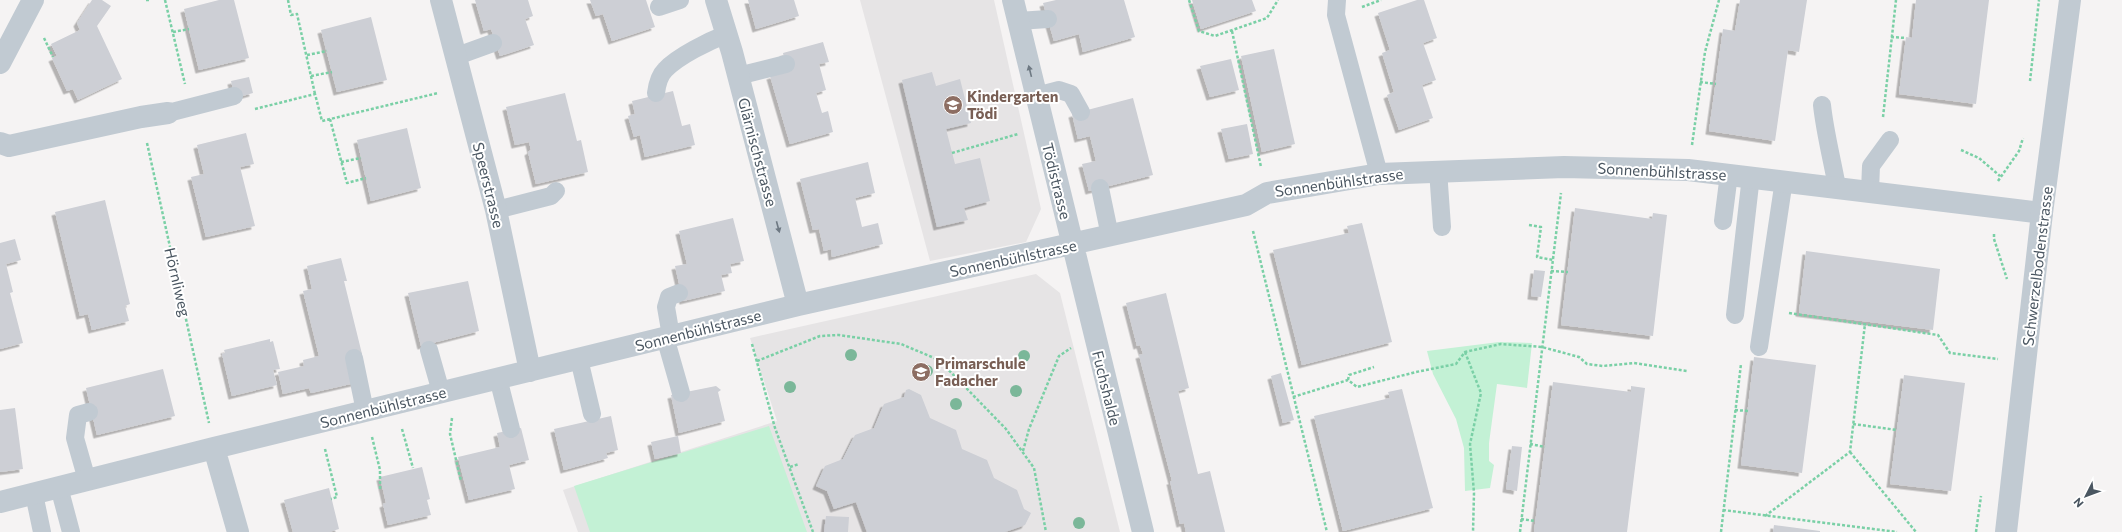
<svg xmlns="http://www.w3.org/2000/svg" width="2122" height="532" viewBox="0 0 2122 532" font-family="Commissioner,sans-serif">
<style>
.education{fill:#e6e4e5}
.green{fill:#c3f1d5}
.building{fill:#cdcfd5;filter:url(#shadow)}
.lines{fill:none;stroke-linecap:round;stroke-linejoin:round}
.path{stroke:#7ad0a6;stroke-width:2.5;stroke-dasharray:3 2;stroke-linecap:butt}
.service{stroke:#c1cad2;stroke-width:18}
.minor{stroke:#c1cad2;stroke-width:22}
.tertiary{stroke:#c1cad2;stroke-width:22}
.tree{fill:#7bb799}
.oneway{fill:#6e7983}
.labels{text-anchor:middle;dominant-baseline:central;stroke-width:4;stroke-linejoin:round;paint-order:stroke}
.education-label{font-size:15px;font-weight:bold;fill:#785e54;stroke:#fff;text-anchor:start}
.street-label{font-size:15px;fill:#4a5661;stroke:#fff}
</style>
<defs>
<filter id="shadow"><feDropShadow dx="-3.5" dy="3.5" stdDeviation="0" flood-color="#0004"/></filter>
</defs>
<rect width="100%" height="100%" fill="#f5f3f3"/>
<path class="education" d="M860,0H994L1041,209L1026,242L930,261Z
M1036,274L1060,293L1120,532H578L563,490L777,421L750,338Z"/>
<path class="green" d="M1499,342L1532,343L1527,388L1497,384L1489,443V461L1494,465L1490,488L1465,491L1464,448L1456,419L1433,374L1427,351Z
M769,426L807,532H590L574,486Z"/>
<path class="building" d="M92,0H102L111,6L97,26L122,79L78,100L73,89L67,91L52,58L57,56L51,44L80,30L77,23Z
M219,0H234L249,58L199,70L184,9Z
M475,0H528L533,16L525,19L534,45L500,56L491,29L484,31Z
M590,0H646L655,27L612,41L603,14L596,16Z
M748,0H794L799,16L756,29Z
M1056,0H1124L1135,37L1083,52L1079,34L1054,41L1043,3Z
M1192,0H1252L1256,11L1201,29Z
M1417,0H1424L1437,38L1423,43L1436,80L1422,85L1433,118L1399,130L1387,95L1394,92L1382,53L1390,50L1378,13Z
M1740,0H1807L1799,52L1788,50L1775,141L1709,131L1723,29L1735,31Z
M1916,0H1989L1976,104L1899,94L1906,37L1912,38Z
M371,17L387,80L337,92L321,30Z
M823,42L829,62L819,64L826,90L816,93L822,113L828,111L833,132L790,144L770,76L787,71L783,53Z
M1274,49L1295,144L1262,152L1241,56Z
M1231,59L1239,90L1210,97L1200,66Z
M932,72L936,86L960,79L971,123L946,129L955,164L980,158L990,201L964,208L968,220L937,227L902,80Z
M249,77L253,93L235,98L231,81Z
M673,91L682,126L690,124L695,145L645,157L640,135L634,137L628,116L635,114L632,101Z
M565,93L577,141L581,140L588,172L536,184L528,152L531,150L529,142L515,145L506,107Z
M1133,98L1153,175L1089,191L1082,164L1096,161L1090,136L1078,139L1072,114Z
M1247,124L1253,154L1229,159L1221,129Z
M407,128L421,188L371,201L357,140Z
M246,133L254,164L240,167L255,226L206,237L191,177L204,174L197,145Z
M868,162L875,193L855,198L862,227L878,223L883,244L832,257L831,249L824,251L819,229L813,230L800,179Z
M105,200L130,304L125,306L129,321L92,330L88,314L80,316L55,212Z
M1575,208L1652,219L1653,213L1667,215L1653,336L1561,325Z
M733,218L744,261L730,264L732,273L721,275L725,291L683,301L675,266L687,264L679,231Z
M1362,223L1392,342L1302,365L1273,250L1349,233L1347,226Z
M15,239L21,260L6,264L13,292L10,293L23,343L0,349V243Z
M1806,251L1940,269L1933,330L1799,313Z
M341,258L347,281H344L362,354L355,383L311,393L309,388L283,394L278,372L304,366L303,360L319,356L303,291L312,289L307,266Z
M1534,270L1545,271L1541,297L1531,296Z
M468,281L479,331L421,346L408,293Z
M1166,293L1189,388L1178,391L1198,474L1210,471L1225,532H1186L1184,523L1180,524L1170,481H1172L1139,355L1143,354L1140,345L1137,346L1126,303Z
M270,339V342L273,341L280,369L273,370L277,385L232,396L222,354L225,353L224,350Z
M1754,357L1816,365L1802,473L1741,465Z
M163,369L175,416L97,435L86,388Z
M1281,373L1294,420L1283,423L1271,376Z
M1904,375L1965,383L1951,491L1890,484Z
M1553,382L1631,392V386L1645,388L1627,532H1534Z
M716,386L721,390L718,392L725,421L679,433L671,395Z
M909,389L921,395L930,418L956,430L962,449L987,460L994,478L1017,490L1024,509L1031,513L1025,525L1005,532H867L856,502L834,509L827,491L816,486L825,466L843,459L855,435L874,428L884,404L904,397L906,390Z
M1402,389L1433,508L1343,531L1314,416L1390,398L1388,392Z
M15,408L23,469L0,472V410Z
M611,416L618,450L606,453L608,458L564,470L554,429Z
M521,428L529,460L509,465L515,489L469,500L458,457L500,447L497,433Z
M678,436L681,453L655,459L651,442Z
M1512,446L1522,447L1517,491L1506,489Z
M422,467L430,499L427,500L431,515L388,525L383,504L386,503L380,477Z
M329,488L339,529L329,532H293L284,500Z
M826,516L849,517L848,532H824Z
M1774,525L1820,531V532H1773Z"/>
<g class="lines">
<path class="path" d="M146,0H151
M165,0L185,84
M288,0L291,15L297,14L315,94
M1189,0L1199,31L1215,36L1267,18L1278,0
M1362,7L1381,0
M1232,31L1261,167
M173,32L189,29
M1891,37L1906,38
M44,38L53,57
M307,55L327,51
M311,76L332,72
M2030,81L2039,0
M1700,82L1716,84
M255,109L315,94L322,121L438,93
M1883,117L1896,0
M330,119L347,183L366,178
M147,143L209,423
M1692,145L1705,52L1719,0
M1961,150L1979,158L2000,176
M952,153L1018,134
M341,162L361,158
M1998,181L2019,151L2023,138
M1529,225L1541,227L1537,257L1553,260
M1253,231L1327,532
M1994,234V239L2007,279
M1551,271L1568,272
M1789,313L1938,335L1950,353L1998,359
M752,344L775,428L813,532
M1465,352L1481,393L1470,444L1474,493L1473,532
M757,361L820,336L839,335L901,344L939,360L1006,429L1034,468L1046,532
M1348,380L1349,375L1374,367
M1293,397L1348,380L1357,387L1416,372L1456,364L1465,352L1501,344L1542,347L1579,357L1587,364L1603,366L1634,363L1687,371
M1735,410L1748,411
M452,418L450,434L461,481
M1853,424L1897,430
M402,429L413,468
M372,437L380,470V491
M1530,444L1545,447
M325,449L337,497L331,499
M1023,451L1029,429L1059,356L1071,348
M1850,452L1916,532
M790,467L799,464
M1723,510L1897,532
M1765,516L1850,452L1865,324
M1521,519L1535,521
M1520,532L1561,193
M1721,532L1741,364
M1976,532L1981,496"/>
<path class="service" d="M1337,0L1336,15L1379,174
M659,7L680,0
M1018,21L1048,19
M457,56L493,43
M738,76L786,64
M656,93C657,85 659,76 665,70C678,56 709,41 727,34
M1036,96L1059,90L1071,94L1081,112
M1822,105C1825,133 1832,159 1837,187
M168,113L234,96
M1438,170L1442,227
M1100,188L1110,236
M1870,191L1871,166L1890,140
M496,210L551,196L556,191
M1723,221L1729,174
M1735,315L1751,176
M671,336L666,307L669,297L679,293
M665,337L681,393
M1759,347L1784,180
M429,350L441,392
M354,358L365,411
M579,359L592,414
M498,378L511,429
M87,480L75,438L78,415L89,412
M59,487L71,532
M34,494L42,532"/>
<path class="minor" d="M441,0L496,210L530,371
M716,0L732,52L798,305
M1013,0L1143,532
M0,63L33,0
M0,143L9,146L141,117L168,113
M214,448L238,532
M0,502L214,448L798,305L1246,205L1267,193L1379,174L1564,167L1688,170L2042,213"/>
<path class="tertiary" d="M2006,532L2042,213L2070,0"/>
</g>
<g class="tree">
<circle cx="851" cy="355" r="6"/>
<circle cx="1024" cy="356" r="6"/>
<circle cx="927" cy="371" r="6"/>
<circle cx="790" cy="387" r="6"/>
<circle cx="1016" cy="391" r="6"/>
<circle cx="956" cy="404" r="6"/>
<circle cx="1079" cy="523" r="6"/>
</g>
<defs><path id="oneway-solid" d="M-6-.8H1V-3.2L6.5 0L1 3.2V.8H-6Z"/></defs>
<g class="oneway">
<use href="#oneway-solid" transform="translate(1030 71) rotate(-104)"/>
<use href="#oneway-solid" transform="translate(778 227) rotate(75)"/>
</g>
<defs>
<symbol id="school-disc" viewBox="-11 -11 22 22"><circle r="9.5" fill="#8d6e63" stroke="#fff"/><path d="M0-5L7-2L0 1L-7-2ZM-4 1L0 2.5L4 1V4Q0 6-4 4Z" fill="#fff"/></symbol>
</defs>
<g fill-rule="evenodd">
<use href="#school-disc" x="942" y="94" width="22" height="22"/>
<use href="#school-disc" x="910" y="361" width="22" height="22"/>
</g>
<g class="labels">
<g class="education-label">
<text x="967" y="96">Kindergarten<tspan x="967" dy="17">Tödi</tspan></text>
<text x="935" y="363">Primarschule<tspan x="935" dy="17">Fadacher</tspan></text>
</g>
<g class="street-label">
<text transform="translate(758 152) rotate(75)">Glärnischstrasse</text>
<text transform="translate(1662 171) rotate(3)">Sonnenbühlstrasse</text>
<text transform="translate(1057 181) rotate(76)">Tödistrasse</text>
<text transform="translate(1339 182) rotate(-8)">Sonnenbühlstrasse</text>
<text transform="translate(489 185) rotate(76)">Speerstrasse</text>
<text transform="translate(1013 258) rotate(-12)">Sonnenbühlstrasse</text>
<text transform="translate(2037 266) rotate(-83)">Schwerzelbodenstrasse</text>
<text transform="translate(178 282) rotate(77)">Hörnliweg</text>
<text transform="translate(698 330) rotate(-14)">Sonnenbühlstrasse</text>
<text transform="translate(1107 388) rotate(76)">Fuchshalde</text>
<text transform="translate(383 407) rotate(-14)">Sonnenbühlstrasse</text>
</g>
</g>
<g transform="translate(2086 496) rotate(228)" stroke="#ffffff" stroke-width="3" paint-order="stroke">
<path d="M0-3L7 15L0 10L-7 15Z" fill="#4a5661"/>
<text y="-6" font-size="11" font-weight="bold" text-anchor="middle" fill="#4a5661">N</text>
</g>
</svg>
